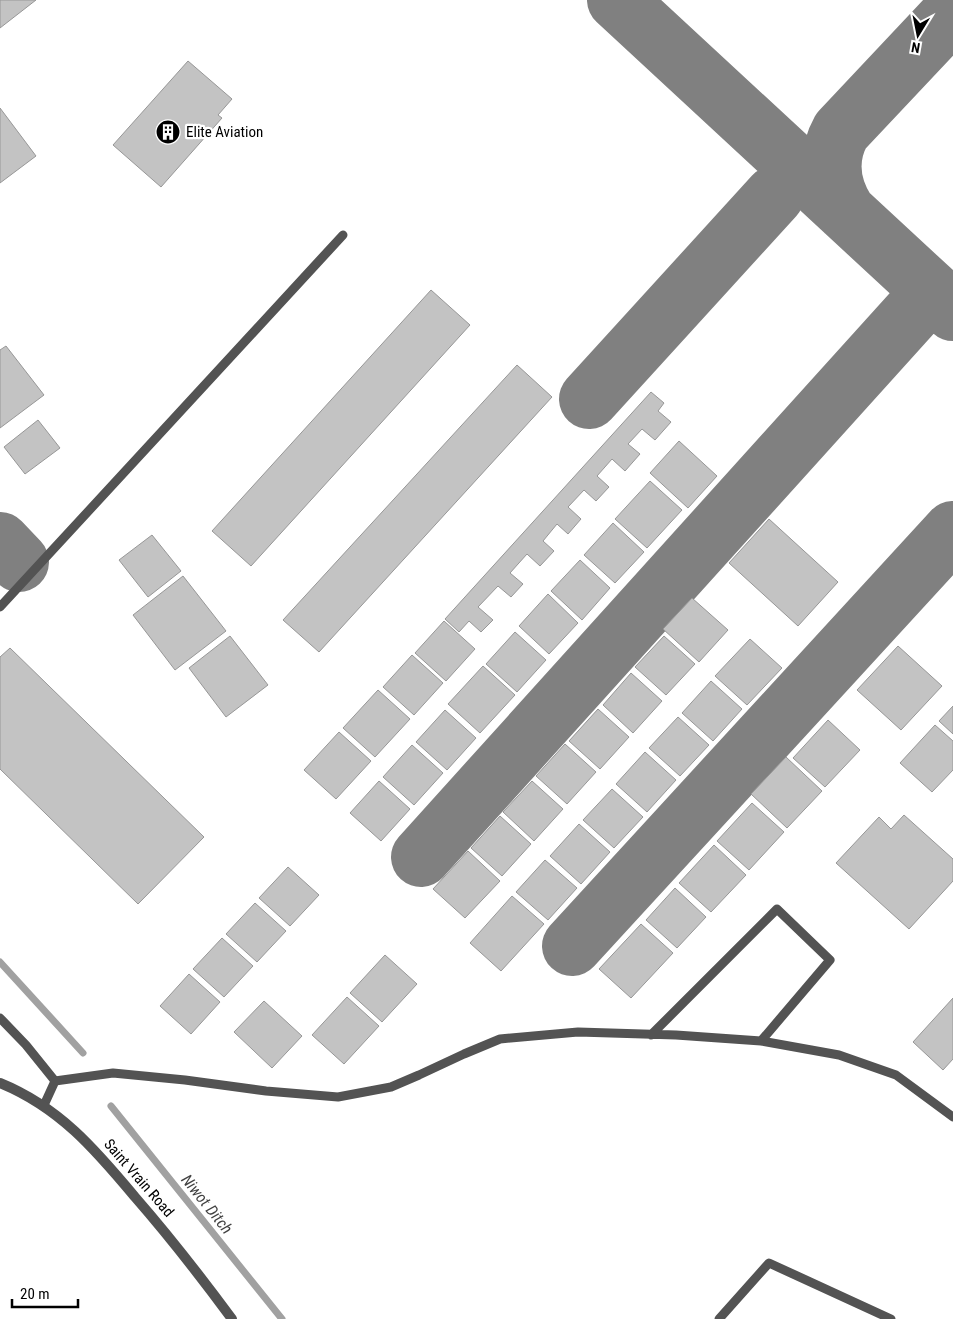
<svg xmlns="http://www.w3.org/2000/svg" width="953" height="1319" viewBox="0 0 953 1319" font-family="'Roboto Condensed',sans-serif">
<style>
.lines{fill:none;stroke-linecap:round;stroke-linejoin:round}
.stream{stroke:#a1a1a1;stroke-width:7}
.taxiway{stroke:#808080;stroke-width:60}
.building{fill:#c3c3c3;stroke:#979797}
.lane{stroke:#535353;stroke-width:9}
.street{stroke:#535353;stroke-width:10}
.labels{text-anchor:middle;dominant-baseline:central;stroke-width:4.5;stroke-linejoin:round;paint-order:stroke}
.poi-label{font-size:15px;fill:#000;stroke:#fff;text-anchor:start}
.street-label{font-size:15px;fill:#000;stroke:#fff}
.water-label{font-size:16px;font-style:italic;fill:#424242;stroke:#fff}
</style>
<rect width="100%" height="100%" fill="#fff"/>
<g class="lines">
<path class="stream" d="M0,962L83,1053
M111,1106L282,1319"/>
<path class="taxiway" d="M617,0L953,311
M846,212C830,187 826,158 841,131L953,12
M589,399L774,196
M0,542L19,562
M421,857L913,312
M572,946L953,531"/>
</g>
<path class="building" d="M0,0H36L0,28Z
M188,61L232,99L218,115L222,118L161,187L113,145Z
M0,108L36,156L0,183Z
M431,290L470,325L251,566L212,531Z
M6,346L44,395L0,428V350Z
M517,365L552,397L319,652L283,620Z
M651,392L664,403L658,411L671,422L655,440L642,429L628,444L640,454L625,471L612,459L597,476L609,487L596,501L584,490L568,507L581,519L568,534L557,524L543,541L554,551L540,566L527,554L510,573L523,584L511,597L498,586L478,607L493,620L481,632L469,621L459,632L445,619Z
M38,420L60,448L25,474L4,447Z
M679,441L717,476L688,508L650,473Z
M650,481L682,510L647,548L615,519Z
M769,519L838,582L798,626L729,563Z
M613,523L644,552L615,583L584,555Z
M152,535L181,571L148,597L119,560Z
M580,560L610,588L582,620L551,591Z
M183,576L226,631L175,670L133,615Z
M548,594L578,623L549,654L519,626Z
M692,598L728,630L699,662L663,629Z
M444,621L475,649L446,681L415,653Z
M515,632L546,660L517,692L486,664Z
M230,636L268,685L226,717L189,668Z
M664,636L695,664L666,695L635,667Z
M750,639L782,668L747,705L715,676Z
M898,646L942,686L901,730L857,690Z
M10,648L204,837L138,904L0,769V657Z
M412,655L443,683L414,715L383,687Z
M483,666L515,695L480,733L448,704Z
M631,673L662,701L633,733L603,705Z
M711,681L742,709L713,741L682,713Z
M378,690L410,719L375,757L343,728Z
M953,706V734L939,721Z
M598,709L629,737L600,769L569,741Z
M445,710L476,738L447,770L416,742Z
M678,717L709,745L680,776L649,748Z
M828,720L860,750L825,787L793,758Z
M935,725L953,741V770L932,792L900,763Z
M339,732L371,761L336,799L304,770Z
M565,744L596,772L567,804L536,776Z
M412,745L443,773L414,805L383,777Z
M645,752L676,780L647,812L616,784Z
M786,757L822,791L787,828L751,794Z
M379,781L410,809L381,841L350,813Z
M532,781L563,809L534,841L503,812Z
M612,789L643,817L614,848L583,820Z
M752,803L784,832L749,870L717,841Z
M904,815L953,859V881L909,929L836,863L879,817L891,829Z
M500,816L531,844L502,876L471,848Z
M579,824L610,852L581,884L550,856Z
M714,845L746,875L711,912L679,883Z
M468,851L500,881L465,918L433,889Z
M545,860L577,888L548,920L516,892Z
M288,867L319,895L290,926L259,898Z
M675,888L706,917L677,948L646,920Z
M512,896L544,924L501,971L470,943Z
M255,903L286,931L257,962L226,934Z
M641,924L673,953L631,998L599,969Z
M222,938L253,966L224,997L193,969Z
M385,955L417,984L382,1022L350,993Z
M189,974L220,1002L191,1034L160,1006Z
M347,997L379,1026L344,1064L312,1035Z
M953,998V1059L943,1070L913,1042Z
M264,1001L302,1036L272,1068L234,1032Z"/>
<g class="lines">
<path class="lane" d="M0,607L343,235
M0,1018L26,1045L55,1081
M651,1035L777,909L830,960L761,1041
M44,1105L55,1081L113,1073L185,1080L266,1091L338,1097L391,1087L419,1075L464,1054L500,1039L578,1032L676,1035L761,1041L839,1055L896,1075L953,1117
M719,1319L769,1263L891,1319"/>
<path class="street" d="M0,1083C59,1107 95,1149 135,1197C169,1236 201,1277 232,1319"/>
</g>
<defs>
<symbol id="building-disc" viewBox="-11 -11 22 22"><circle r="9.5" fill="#000" stroke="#fff"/><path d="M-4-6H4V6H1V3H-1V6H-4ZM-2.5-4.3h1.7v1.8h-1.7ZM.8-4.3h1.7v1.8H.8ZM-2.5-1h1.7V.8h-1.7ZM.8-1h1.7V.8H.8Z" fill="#fff"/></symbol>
</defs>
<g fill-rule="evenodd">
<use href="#building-disc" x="154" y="118" width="28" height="28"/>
</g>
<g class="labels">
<g class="poi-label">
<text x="186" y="132">Elite Aviation</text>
</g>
<g class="street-label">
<text transform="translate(139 1178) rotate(49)">Saint Vrain Road</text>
</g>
<g class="water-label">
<text transform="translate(207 1204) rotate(51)">Niwot Ditch</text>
</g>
</g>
<g transform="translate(918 35) rotate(190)" stroke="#ffffff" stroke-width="4" paint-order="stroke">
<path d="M0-4L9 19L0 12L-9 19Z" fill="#000000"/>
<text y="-8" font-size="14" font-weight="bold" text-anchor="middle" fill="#000000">N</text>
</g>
<path d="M12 1299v8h66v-8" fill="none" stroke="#000000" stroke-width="2.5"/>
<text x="20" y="1299" font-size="15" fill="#000000" stroke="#ffffff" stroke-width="4" paint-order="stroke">20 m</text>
</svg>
